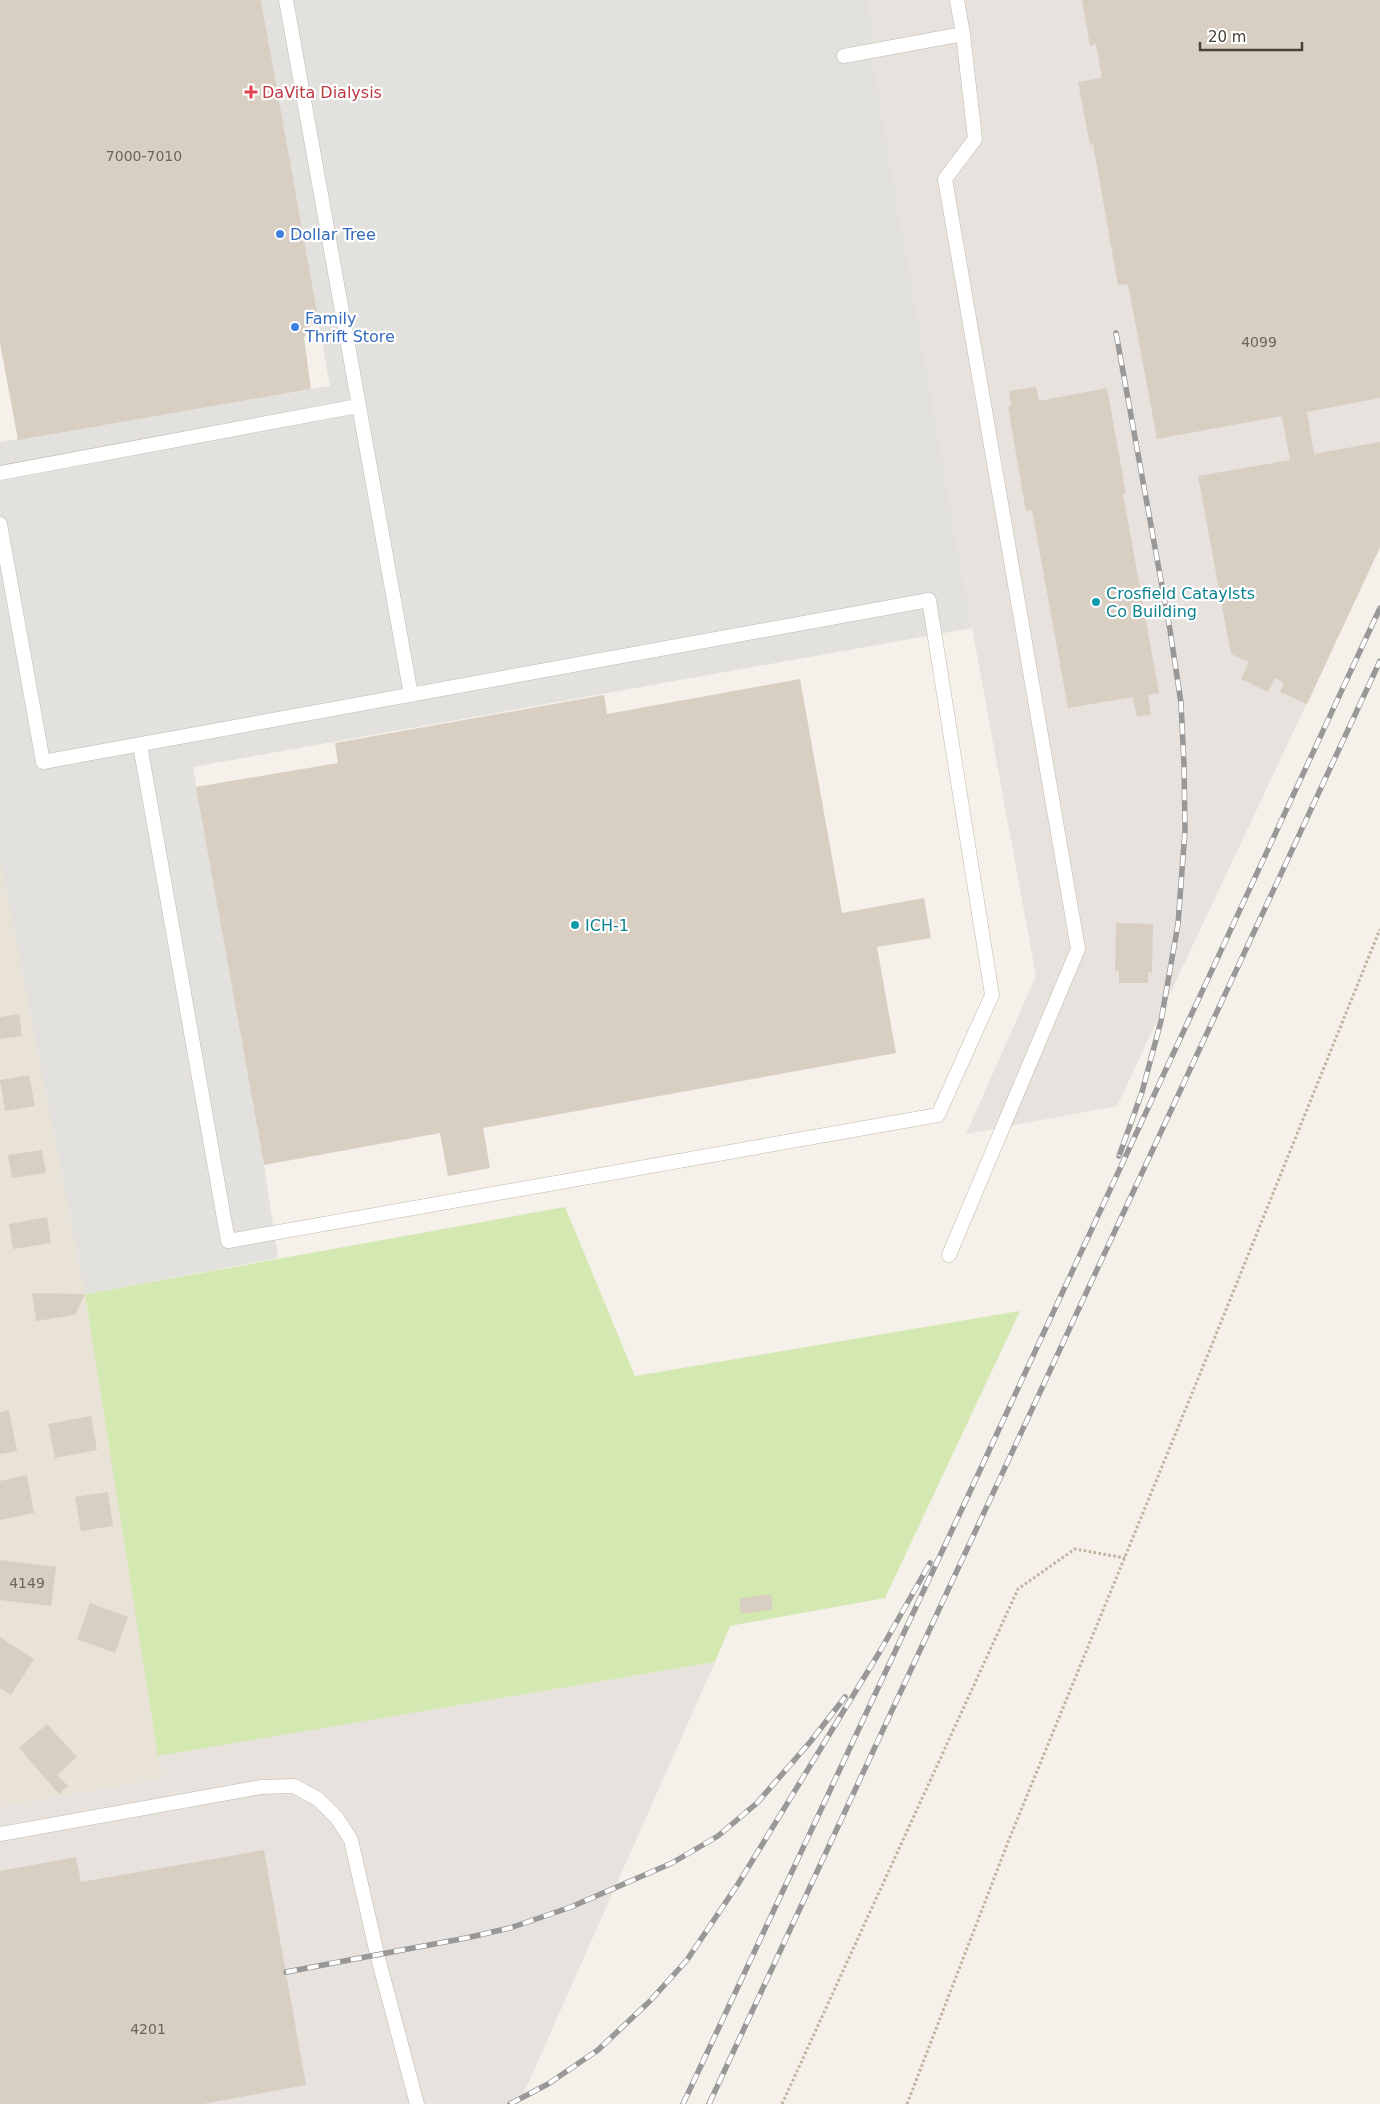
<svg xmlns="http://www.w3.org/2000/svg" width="1380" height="2104" viewBox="0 0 1380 2104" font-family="'DejaVu Sans',sans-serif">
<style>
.residential{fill:#e8e2d7}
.industrial{fill:#e7e2de}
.green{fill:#d4e8b2}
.parking{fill:#e3e1de}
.building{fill:#d9cec2}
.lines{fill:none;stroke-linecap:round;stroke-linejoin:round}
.lane-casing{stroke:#c0b8ac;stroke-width:15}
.path{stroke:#c2b29d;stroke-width:3;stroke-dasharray:2.5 2.5;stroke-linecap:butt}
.lane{stroke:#fff;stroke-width:14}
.rail-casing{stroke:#989898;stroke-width:5.5}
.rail{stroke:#fff;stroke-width:4;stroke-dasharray:11;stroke-linecap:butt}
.health-dot{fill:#e0444e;stroke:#fff;stroke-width:2}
.shop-dot{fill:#3f7fe0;stroke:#fff;stroke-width:2}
.culture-dot{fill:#0f9aa8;stroke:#fff;stroke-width:2}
.labels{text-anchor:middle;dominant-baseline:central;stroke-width:4.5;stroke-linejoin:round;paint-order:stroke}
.number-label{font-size:14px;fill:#6c645a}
.health-label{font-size:16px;fill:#be3a42;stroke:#fff;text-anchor:start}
.shop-label{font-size:16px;fill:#366cbe;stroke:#fff;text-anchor:start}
.culture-label{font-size:16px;fill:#0d838f;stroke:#fff;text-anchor:start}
</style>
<rect width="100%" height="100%" fill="#f5f0e9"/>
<path class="residential" d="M0,855L85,1294L163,1778L0,1807Z"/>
<path class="industrial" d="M870,0H1380V548L1117,1106L966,1134L1036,976L972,628L874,66Z
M715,1662L519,2104H0V1807L163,1778L158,1756Z"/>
<path class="green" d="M565,1207L635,1376L1020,1311L885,1598L730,1626L715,1662L158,1756L85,1294Z"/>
<path class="parking" d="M261,0H870L874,66L972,628L193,767L264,1165L278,1258L85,1294L0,857V442L330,386Z"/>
<path class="building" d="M0,0H261L317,312L304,338L311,389L18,440L0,343Z
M1082,0H1380V398L1307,412L1314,454L1380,442V547L1307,704L1280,692L1284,683L1275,678L1268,692L1241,679L1249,662L1231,654L1198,476L1290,460L1282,416L1157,439L1128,284L1118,285L1093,144L1090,145L1078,82L1102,78L1096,44L1090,46Z
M1036,387L1039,401L1107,388L1126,494H1123L1159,693L1148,695L1151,714L1137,717L1133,697L1068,708L1032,510L1026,511L1008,407L1011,406L1009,391Z
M800,679L842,913L924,898L931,938L877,947L896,1053L483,1128L490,1168L448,1176L440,1133L264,1165L196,787L338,763L335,743L604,695L607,714Z
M1116,923L1153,924L1152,973L1148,972V983H1119V971H1115Z
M19,1014L22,1036L0,1039V1017Z
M29,1075L35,1106L5,1111L0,1080Z
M42,1150L46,1173L12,1178L8,1155Z
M47,1217L51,1243L13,1249L9,1224Z
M32,1293L85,1294L75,1315L36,1321Z
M9,1410L17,1451L0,1454V1412Z
M91,1416L97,1450L55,1458L48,1424Z
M27,1475L34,1513L0,1520V1481Z
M108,1492L113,1526L81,1531L75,1497Z
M0,1560L56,1567L51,1606L0,1600Z
M771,1594L773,1609L741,1614L739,1599Z
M90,1603L128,1617L115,1653L77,1639Z
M0,1637L34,1659L11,1695L0,1688Z
M47,1724L77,1757L57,1775L68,1786L59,1794L19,1748Z
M264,1850L306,2085L203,2104H0V1871L76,1857L81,1882Z"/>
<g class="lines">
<defs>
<path id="lane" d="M286,0L411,695
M844,56L963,34L957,0
M0,473L358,406
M0,524L43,762L929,600L992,995L938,1115L228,1241L140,745
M949,1255L1078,949L945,179L975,139L963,34
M0,1834L261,1787L294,1786L318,1799L337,1818L351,1840L377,1954L417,2104"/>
</defs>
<use href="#lane" class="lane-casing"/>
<path class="path" d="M782,2104L1018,1589L1075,1549L1125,1558
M907,2104L1010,1837L1202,1369L1380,929"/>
<use href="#lane" class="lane"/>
<defs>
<path id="rail" d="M1116,333L1170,630L1181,703L1184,764L1185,831L1178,924L1161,1021L1142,1092L1119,1156
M286,1972L466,1938L510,1928L571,1907L672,1863L718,1836L757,1803L811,1741L845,1697
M510,2104L548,2084L598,2050L650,2001L687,1960L738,1884L879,1653L930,1563
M683,2104L968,1496L1380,608
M709,2104L1380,661"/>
</defs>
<use href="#rail" class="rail-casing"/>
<use href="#rail" class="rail"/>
</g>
<path class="health-dot" d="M248.5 84.5h5v5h5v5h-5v5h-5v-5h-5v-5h5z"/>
<g class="shop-dot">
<circle cx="280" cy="234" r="5"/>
<circle cx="295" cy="327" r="5"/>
</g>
<g class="culture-dot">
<circle cx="1096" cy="602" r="5"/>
<circle cx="575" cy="925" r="5"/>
</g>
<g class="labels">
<g class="number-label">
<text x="144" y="156">7000-7010</text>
<text x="1259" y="342">4099</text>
<text x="27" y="1583">4149</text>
<text x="148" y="2029">4201</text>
</g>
<g class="health-label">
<text x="262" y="92">DaVita Dialysis</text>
</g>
<g class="shop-label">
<text x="290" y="234">Dollar Tree</text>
<text x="305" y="318">Family<tspan x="305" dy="18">Thrift Store</tspan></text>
</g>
<g class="culture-label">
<text x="1106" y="593">Crosfield Cataylsts<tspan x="1106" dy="18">Co Building</tspan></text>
<text x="585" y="925">ICH-1</text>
</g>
</g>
<path d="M1200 42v8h102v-8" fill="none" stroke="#484137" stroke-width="2.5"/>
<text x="1208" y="42" font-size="15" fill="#484137" stroke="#ffffff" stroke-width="4" paint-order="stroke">20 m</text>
</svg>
